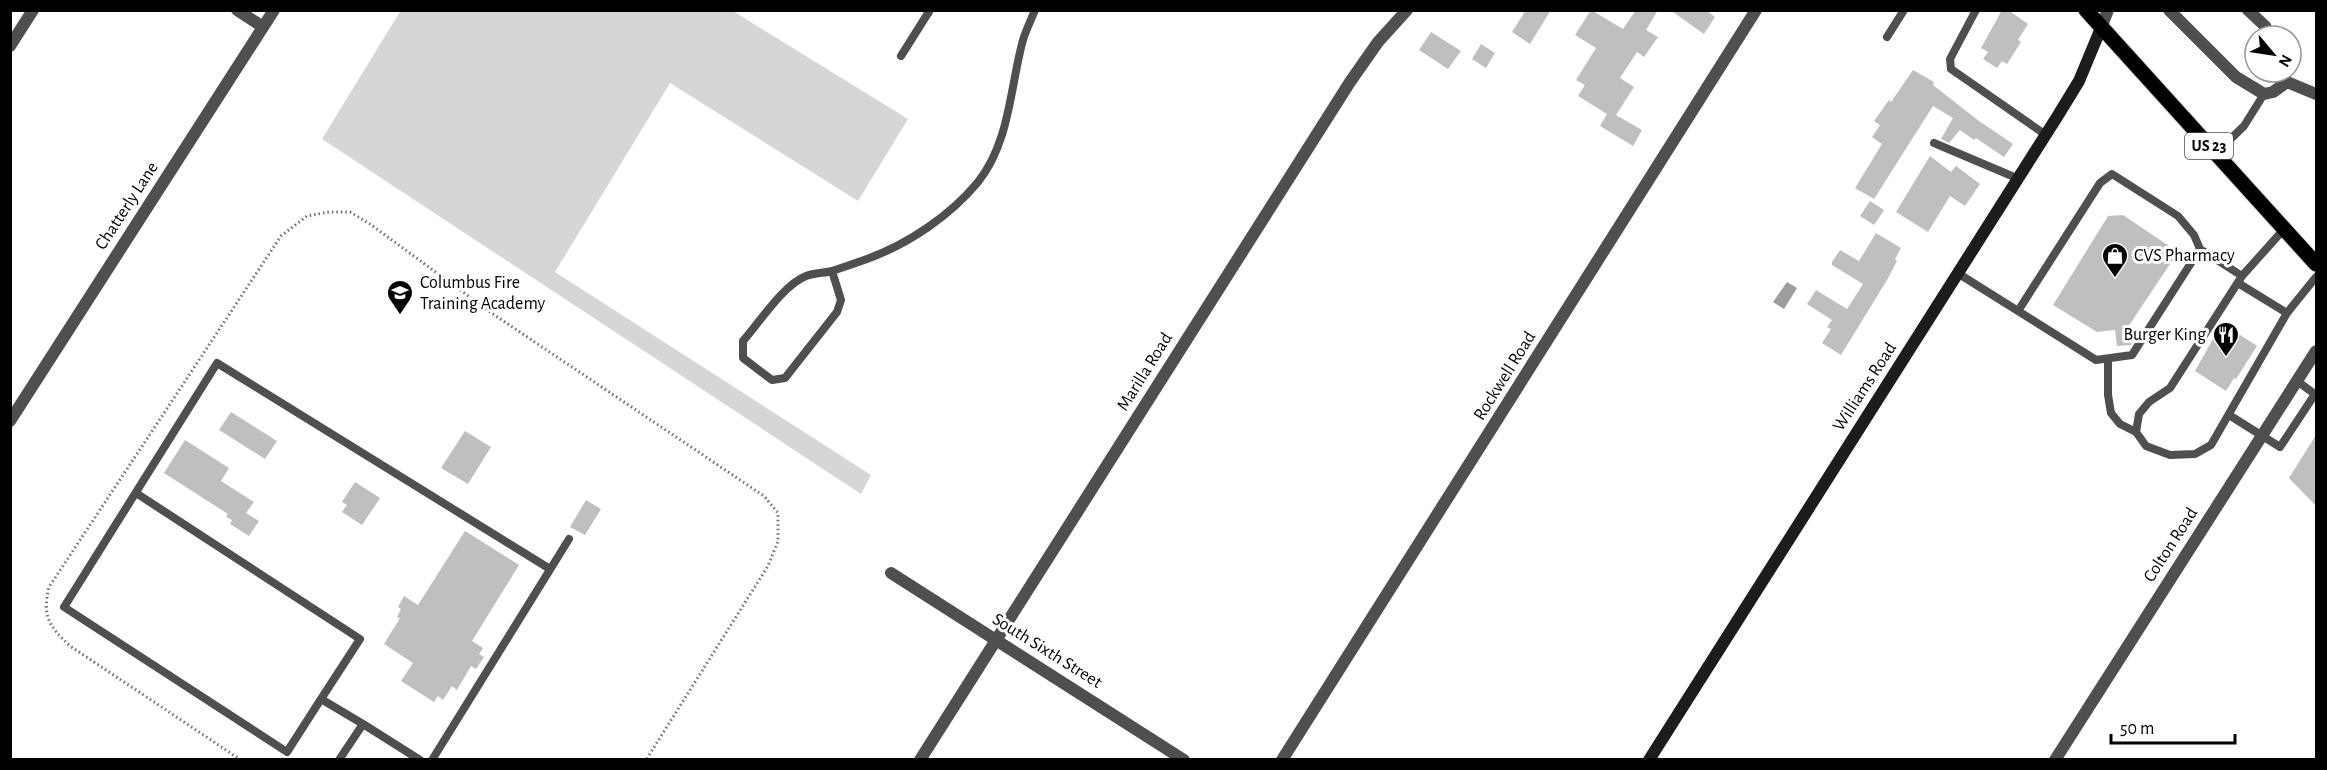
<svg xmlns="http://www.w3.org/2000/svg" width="2327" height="770" viewBox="0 0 2327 770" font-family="'Alegreya Sans',sans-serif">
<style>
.green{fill:#d6d6d6}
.water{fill:#9d9d9d}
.building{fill:#bfbfbf}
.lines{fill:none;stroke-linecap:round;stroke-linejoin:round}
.primary-casing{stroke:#dbdbdb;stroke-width:17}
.path{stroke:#717171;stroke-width:3;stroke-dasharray:1.5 3;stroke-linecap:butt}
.lane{stroke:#4f4f4f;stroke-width:8}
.street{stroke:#4f4f4f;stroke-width:12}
.secondary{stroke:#1c1c1c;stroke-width:12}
.primary{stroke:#000;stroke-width:15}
.labels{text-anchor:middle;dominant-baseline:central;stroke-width:6;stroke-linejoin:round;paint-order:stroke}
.shield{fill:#fff;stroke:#4c4c4c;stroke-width:1.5}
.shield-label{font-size:16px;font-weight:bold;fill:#000}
.street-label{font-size:18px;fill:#000;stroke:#fff}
.poi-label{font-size:18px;fill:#000;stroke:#fff;text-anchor:start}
</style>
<rect width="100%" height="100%" fill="#fff"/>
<path class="green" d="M401,10L733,11L908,119L858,201L670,83L555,272L871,475L861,494L322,139Z"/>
<path class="water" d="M1787,282L1797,288L1784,309L1773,302Z"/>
<path class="building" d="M1526,10H1551L1530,44L1512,32Z
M1591,10L1623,29L1636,10H1658L1646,30L1658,37L1644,57L1637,52L1620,78L1634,87L1616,115L1642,130L1633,146L1600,126L1607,114L1578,96L1585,85L1576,80L1596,48L1575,35Z
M1670,10H1706L1715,17L1704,34Z
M2002,10H2008L2028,24L2018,40L2021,42L2007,64L2002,61L1997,68L1983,59L1988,52L1981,48Z
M1431,32L1461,51L1448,69L1419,50Z
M1481,44L1495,53L1486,68L1472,59Z
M1913,70L1934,82L1933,85L1979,121L2013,144L2004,157L1976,138L1974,140L1960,130L1949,143L1941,139L1953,118L1933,106L1874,199L1855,188L1882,144L1872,137L1880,125L1874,121L1889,100L1891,102Z
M1930,156L1951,172L1956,166L1980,184L1965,206L1950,196L1928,232L1896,212Z
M1870,201L1884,210L1874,225L1860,216Z
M2123,215L2178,252L2128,327L2131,345L2117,346L2115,330L2097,332L2053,305L2108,216Z
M1876,233L1901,248L1895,259L1897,261L1887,280L1841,355L1822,343L1831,329L1827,327L1832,320L1807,304L1816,290L1847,309L1863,284L1832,265V262L1840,250L1859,261Z
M2222,323L2257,346L2236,379L2234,378L2226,391L2195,371Z
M231,412L277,441L265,459L219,430Z
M465,431L491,447L468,484L441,468Z
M2316,435V506L2289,478Z
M185,440L229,468L221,481L254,502L246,513L259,521L249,536L230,524L232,520L226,517L228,514L164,473Z
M355,482L380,498L362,525L342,512L347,505L342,502Z
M586,500L601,509L585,535L570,527Z
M465,531L519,565L472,641L483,648L479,654L484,657L476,669L471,666L457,690L452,686L443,700L438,696L434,702L401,681L413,663L384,644L400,618L397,617L401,609L398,607L404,596L418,605Z"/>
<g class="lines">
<defs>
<path id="primary" d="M2086,10L2316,264"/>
</defs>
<use href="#primary" class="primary-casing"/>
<path class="path" d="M241,760L70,646C49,626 42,617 49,587L281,236L307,216L329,212H350L370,224L493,314L764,496L778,513V541L768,566L646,760"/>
<path class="lane" d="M1976,10L1950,59L1951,69L2046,135
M1887,37L1904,10
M901,56L930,10
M1934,143L2019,179
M2216,153L2244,126L2264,94
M832,271L841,300L837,312L785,378L772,380L743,358V341C759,323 783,285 806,276C814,273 824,273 832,271C844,267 856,263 867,259C908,244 950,216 978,182C1010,142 1010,87 1023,40C1026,30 1031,20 1035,10
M1959,274L2096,360L2132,355L2200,249
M2238,283L2287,313
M2018,311L2100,183L2112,174L2178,216L2194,235L2200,249L2242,276
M2108,359V395L2111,413L2120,424L2136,432L2146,446L2170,455L2195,454L2211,445L2287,313L2316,277
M2297,381L2316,395
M2229,415L2280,447L2315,394
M2136,432L2139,414L2149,402L2170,388L2242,276L2285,228
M136,493L360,639L321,699
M363,724L321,699L287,752L64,607L217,363L550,569
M339,760L363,724L420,760
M432,760L569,539"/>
<path class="street" d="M237,10L263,27
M2169,10L2236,77L2264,94L2273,92L2287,82L2316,94
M2248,10L2265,26L2271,36
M2101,28L2108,10
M10,46L33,10
M10,421L274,10
M891,573L1184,760
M920,760L1350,82L1378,42L1407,10
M1282,760L1756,10
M2055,760L2316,351"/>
<path class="secondary" d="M1649,760L2057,117L2079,81L2101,28"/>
<use href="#primary" class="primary"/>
</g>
<defs>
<symbol id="shop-pin" viewBox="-11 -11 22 30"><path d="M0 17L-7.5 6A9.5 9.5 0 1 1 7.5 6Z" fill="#000" stroke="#fff"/><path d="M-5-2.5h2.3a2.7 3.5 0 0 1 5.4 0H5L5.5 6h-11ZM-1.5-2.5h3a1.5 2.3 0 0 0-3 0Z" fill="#fff"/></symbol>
<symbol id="school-pin" viewBox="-11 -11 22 30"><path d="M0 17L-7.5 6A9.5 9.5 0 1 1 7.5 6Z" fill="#000" stroke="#fff"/><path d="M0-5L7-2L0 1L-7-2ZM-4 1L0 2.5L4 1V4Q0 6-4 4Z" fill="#fff"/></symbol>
<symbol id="restaurant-pin" viewBox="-11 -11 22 30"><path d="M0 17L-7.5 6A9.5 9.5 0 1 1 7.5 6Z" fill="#000" stroke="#fff"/><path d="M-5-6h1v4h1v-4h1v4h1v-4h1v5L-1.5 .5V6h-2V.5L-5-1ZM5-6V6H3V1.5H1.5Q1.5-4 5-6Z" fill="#fff"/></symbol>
</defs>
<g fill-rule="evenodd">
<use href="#shop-pin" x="2100" y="241" width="30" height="40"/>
<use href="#school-pin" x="385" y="278" width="30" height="40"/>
<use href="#restaurant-pin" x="2211" y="320" width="30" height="40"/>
</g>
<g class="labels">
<rect class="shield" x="2185" y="133" width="48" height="26" rx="4.5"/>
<g class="shield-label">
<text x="2209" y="146">US 23</text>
</g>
<g class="street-label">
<text transform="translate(127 206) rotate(-57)">Chatterly Lane</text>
<text transform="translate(1145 372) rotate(-58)">Marilla Road</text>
<text transform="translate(1505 376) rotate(-58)">Rockwell Road</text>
<text transform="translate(1865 387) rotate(-57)">Williams Road</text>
<text transform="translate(2171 545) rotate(-57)">Colton Road</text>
<text transform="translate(1047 651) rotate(32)">South Sixth Street</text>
</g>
<g class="poi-label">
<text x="2134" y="256">CVS Pharmacy</text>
<text x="420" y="283">Columbus Fire<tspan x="420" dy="21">Training Academy</tspan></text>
<text x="2206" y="335" text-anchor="end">Burger King</text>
</g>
</g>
<rect width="2327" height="770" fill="none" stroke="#000000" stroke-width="24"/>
<g transform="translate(2273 54) rotate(119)"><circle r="28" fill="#ffffff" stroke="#999999" stroke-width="1.5"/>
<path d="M0-4.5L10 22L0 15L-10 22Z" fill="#000000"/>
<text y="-9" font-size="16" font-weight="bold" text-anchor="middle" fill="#000000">N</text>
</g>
<path d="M2111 734v9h124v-9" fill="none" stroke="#000000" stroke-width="3"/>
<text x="2120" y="734" font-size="18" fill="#000000" stroke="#ffffff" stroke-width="4.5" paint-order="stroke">50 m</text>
</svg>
